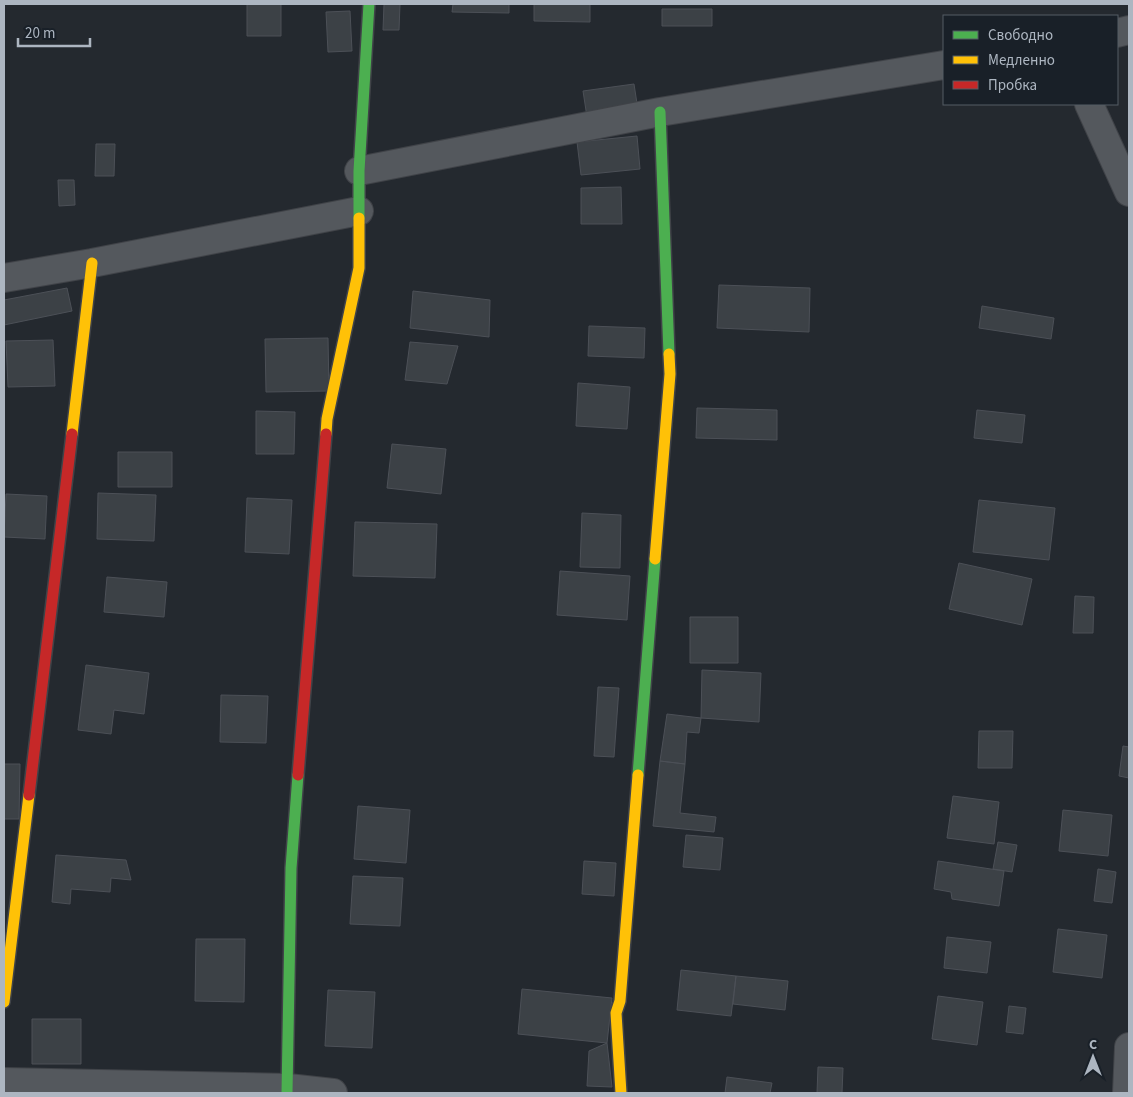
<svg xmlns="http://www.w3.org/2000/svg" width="1133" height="1097" viewBox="0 0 1133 1097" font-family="'Source Sans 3',sans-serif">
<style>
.building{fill:#3c4146;stroke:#4c5057}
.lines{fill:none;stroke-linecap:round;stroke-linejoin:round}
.street-casing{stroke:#404348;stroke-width:30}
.fast-casing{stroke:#404348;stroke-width:14}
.slow-casing{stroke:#404348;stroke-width:14}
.jam-casing{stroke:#404348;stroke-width:14}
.street{stroke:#54585d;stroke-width:28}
.fast{stroke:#4caf50;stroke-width:11}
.slow{stroke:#ffc107;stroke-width:11}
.jam{stroke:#c62828;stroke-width:11}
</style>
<rect width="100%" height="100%" fill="#24292f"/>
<path class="building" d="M247,4H281V36H247Z
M384,4H400L399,30H383Z
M453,4H509V13L452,12Z
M534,4H590V22L534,21Z
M662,9H712V26H662Z
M350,11L352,51L328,52L326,12Z
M634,84L638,110L587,117L583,91Z
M637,136L640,169L581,175L577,142Z
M96,144H115L114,176H95Z
M58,180H74L75,205L59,206Z
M621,187L622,224H581V188Z
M719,285L810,288L809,332L717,328Z
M67,288L72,311L4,325V300Z
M413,291L490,300L489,337L410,328Z
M982,306L1054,318L1051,339L979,328Z
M589,326L645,328L644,358L588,356Z
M328,338L329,391L266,392L265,339Z
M53,340L55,386L8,387L6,341Z
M410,342L458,346L447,384L405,380Z
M578,383L630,387L627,429L576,426Z
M697,408L777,410V440L696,438Z
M977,410L1025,415L1022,443L974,438Z
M256,411L295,412L294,454H256Z
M392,444L446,449L441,494L387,488Z
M118,452H172V487H118Z
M98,493L156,495L154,541L97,539Z
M6,494L47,496L45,539L4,537Z
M247,498L292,500L289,554L245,552Z
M979,500L1055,508L1049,560L973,552Z
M582,513L621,515L620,568L580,567Z
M355,522L437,524L435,578L353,576Z
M959,563L1032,579L1022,625L949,609Z
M560,571L630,576L627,620L557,615Z
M107,577L167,582L164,617L104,612Z
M1075,596L1094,597L1093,633H1073Z
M690,617H738V663H690Z
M86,665L149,673L144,714L114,710L111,734L78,730Z
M702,670L761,673L759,722L701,718Z
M598,687L619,688L614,757L594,756Z
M221,695L268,696L266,743L220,742Z
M667,714L701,718L699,733L687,732L685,764L660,761Z
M979,731H1013L1012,768H978Z
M1123,746L1129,747V778L1119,776Z
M660,761L685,764L680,813L716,817L714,832L653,826Z
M4,764H20L19,819H4Z
M953,796L999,802L994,844L947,838Z
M358,806L410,810L406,863L354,859Z
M1063,810L1112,815L1108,856L1059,851Z
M686,835L723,838L720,870L683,867Z
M998,842L1017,845L1012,872L993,869Z
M56,855L126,860L131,880L111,878L110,892L71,889L70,904L52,902Z
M584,861L616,863L614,896L582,894Z
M938,861L1004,871L999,906L952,899L951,892L934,889Z
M1098,869L1116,872L1112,903L1094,901Z
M353,876L403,878L400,926L350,924Z
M1058,929L1107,935L1102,978L1053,972Z
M947,937L991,942L987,973L944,968Z
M196,939H245L244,1002L195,1001Z
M681,970L736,976L731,1016L677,1010Z
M736,976L788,981L785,1010L733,1004Z
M522,989L612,998L607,1043L518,1034Z
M328,990L375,992L372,1048L325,1046Z
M938,996L983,1002L977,1045L932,1039Z
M1009,1006L1026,1008L1023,1034L1006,1032Z
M32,1019H81V1064H32Z
M607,1043L612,1087L587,1086L589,1051Z
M818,1067L843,1068L842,1093H817Z
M727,1077L772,1083L770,1093H725Z"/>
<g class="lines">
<defs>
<path id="street" d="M1117,33L1129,30
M1089,104L1129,192
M359,171L660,112L944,65
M4,278L92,263L359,211
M4,1082L288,1088L333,1093
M1127,1093L1129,1047"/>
<path id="fast" d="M660,112L669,354
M359,218V171L369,4
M638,775L655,559
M287,1093L291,868L298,775"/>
<path id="slow" d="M72,434L92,263
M326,434L327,419L359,268V218
M655,559L670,374L669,354
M4,1002L29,795
M621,1093L616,1013L620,1001L638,775"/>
<path id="jam" d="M298,775L326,434
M29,795L72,434"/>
</defs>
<use href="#street" class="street-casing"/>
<use href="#fast" class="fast-casing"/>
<use href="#slow" class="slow-casing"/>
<use href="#jam" class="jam-casing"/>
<use href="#street" class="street"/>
<use href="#fast" class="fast"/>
<use href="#slow" class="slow"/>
<use href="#jam" class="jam"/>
</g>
<rect width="1133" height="1097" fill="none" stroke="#adb6c1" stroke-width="10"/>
<rect x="943" y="15" width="175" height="90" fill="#192028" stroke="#545c65"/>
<rect x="953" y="31" width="25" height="8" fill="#4caf50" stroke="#545c65"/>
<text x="988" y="40" font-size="15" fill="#adb6c1">Свободно</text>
<rect x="953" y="56" width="25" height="8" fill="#ffc107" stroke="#545c65"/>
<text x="988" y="65" font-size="15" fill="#adb6c1">Медленно</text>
<rect x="953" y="81" width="25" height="8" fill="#c62828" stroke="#545c65"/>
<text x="988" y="90" font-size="15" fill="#adb6c1">Пробка</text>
<g transform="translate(1093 1057)" stroke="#192028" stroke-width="4" paint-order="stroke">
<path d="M0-4L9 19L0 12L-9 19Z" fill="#adb6c1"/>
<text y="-8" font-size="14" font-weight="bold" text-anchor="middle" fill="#adb6c1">С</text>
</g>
<path d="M18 38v8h72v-8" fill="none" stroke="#adb6c1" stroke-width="2.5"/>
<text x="25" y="38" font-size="15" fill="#adb6c1" stroke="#192028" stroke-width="4" paint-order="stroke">20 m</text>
</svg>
